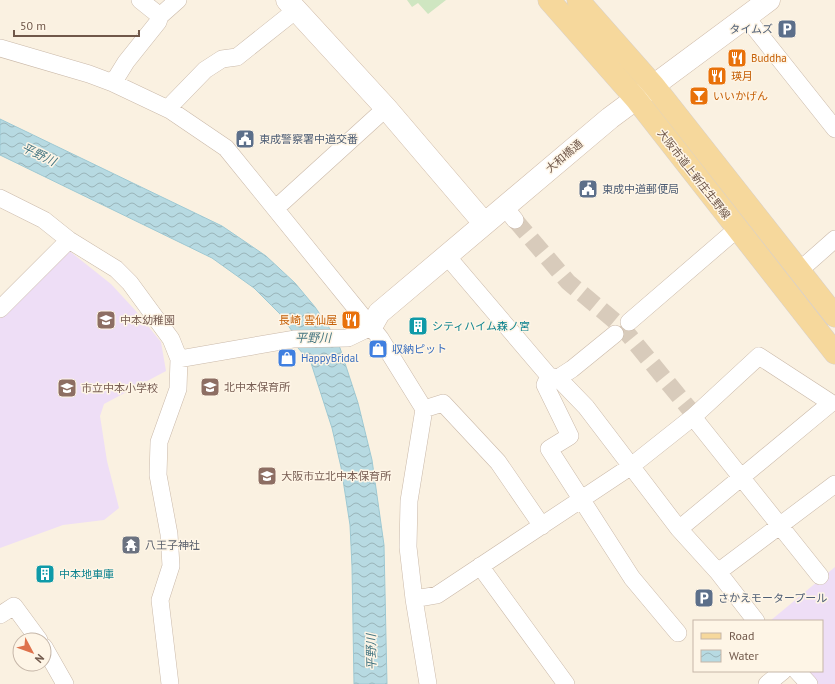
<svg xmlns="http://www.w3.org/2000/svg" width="835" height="684" viewBox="0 0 835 684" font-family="'PT Sans','Noto Sans JP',sans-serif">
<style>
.education{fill:#eedef6}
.green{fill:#cfe6c1}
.water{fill:url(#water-waves);stroke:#9ec9d3}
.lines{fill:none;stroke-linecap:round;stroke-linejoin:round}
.street-tunnel{stroke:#d8cbbb;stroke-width:17;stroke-dasharray:17 8;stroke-linecap:butt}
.street-casing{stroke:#cab9a9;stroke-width:18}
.secondary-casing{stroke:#cfbba9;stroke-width:23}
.primary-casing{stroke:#d7d0cc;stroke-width:23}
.street{stroke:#fff;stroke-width:17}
.secondary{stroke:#fff;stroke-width:22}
.primary{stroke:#f6d89c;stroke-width:22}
.labels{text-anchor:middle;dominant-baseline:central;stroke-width:3;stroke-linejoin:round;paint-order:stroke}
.service-label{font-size:11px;fill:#4e5e75;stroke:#fef5e6;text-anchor:start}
.food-label{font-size:11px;fill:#c56008;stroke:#fef5e6;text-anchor:start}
.street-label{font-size:11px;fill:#70584a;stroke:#fef5e6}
.education-label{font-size:11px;fill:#785e54;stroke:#fef5e6;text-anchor:start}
.culture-label{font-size:11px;fill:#0d838f;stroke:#fef5e6;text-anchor:start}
.shop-label{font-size:11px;fill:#366cbe;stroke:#fef5e6;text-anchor:start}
.worship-label{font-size:11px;fill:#5b616d;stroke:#fef5e6;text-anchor:start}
.water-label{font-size:12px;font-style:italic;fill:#457682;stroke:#fef5e6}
</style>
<defs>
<pattern id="water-waves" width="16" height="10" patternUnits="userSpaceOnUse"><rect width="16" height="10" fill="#b7dae2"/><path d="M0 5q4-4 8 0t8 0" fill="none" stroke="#99b4b9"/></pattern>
</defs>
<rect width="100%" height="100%" fill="#faf1e1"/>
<path class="education" d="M67,249L111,284L135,310L161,342L166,371L104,404L100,416L107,461L119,508L104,520L63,525L0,548V315Z
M835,567V684H818L808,671H822V621H770Z"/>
<path class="green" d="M407,0H446L428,14L418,3L412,7Z"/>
<path class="water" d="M0,119L222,226L266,256L295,283L315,307L330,329L340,348L358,403L372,460L384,545L387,684H354L352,567L350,525L341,467L332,428L311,363L298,348L292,331L280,314L254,288L212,258L0,155Z"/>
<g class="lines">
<path class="street-tunnel" d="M515,220L568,282L622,327L691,411L693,417"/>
<defs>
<path id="street" d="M140,0L160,16
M746,17L835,129
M0,48L89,74L113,83L170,110L226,148L380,338L424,409L409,501L408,547L414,599L428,684
M113,83L126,62L158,22L160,16L178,0
M170,110L173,103L205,70L222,59L237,57L296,10
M0,198L44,220L69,240L116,269L130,283L171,339L179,359L178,389L159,442L158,475L169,534L171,566L160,600L170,684
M504,206L515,220
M276,208L386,108
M446,255L549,376L558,378L586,407L679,529L718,572L756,621
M800,270L835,239
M0,309L69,240
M629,322L737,229
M179,359L294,339L348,338L371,327
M549,376L545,385L570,436L549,449L632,578L678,633
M558,378L572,369L615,334
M424,409L443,403L498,462L542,526
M693,417L820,576
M480,566L566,684
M718,572L835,484
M414,599L437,595L630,467L693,417L759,356L831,403L679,529
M0,615L14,606L39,640
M44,647L65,684
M797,671L809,684
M767,684L783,671"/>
<path id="secondary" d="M287,0L386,108L484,223
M371,327L379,313L610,118L769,0"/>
<path id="primary" d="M549,0L636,99L835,353
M578,0L654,86L835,316"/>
</defs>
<use href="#street" class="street-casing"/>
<use href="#secondary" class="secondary-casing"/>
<use href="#primary" class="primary-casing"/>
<use href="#street" class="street"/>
<use href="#secondary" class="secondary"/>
<use href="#primary" class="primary"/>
</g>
<defs>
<symbol id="parking-square" viewBox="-11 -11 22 22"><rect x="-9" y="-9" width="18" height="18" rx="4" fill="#5c6f8a" stroke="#fef5e6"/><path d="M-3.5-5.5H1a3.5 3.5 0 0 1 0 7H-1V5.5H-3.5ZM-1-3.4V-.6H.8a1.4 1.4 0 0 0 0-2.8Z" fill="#fff"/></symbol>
<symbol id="restaurant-square" viewBox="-11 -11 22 22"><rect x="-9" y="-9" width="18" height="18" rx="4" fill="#e8710a" stroke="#fef5e6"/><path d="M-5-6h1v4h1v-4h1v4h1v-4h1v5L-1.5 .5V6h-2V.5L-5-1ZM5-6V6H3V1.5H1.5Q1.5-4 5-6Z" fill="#fff"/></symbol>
<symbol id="bar-square" viewBox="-11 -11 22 22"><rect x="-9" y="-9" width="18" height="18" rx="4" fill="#e8710a" stroke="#fef5e6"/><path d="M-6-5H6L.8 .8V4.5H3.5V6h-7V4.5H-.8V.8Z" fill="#fff"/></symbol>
<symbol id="civic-square" viewBox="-11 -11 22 22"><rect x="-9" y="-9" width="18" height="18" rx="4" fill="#5c6f8a" stroke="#fef5e6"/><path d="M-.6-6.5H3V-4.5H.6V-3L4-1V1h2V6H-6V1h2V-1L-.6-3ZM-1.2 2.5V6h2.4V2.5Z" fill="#fff"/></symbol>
<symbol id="school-square" viewBox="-11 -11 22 22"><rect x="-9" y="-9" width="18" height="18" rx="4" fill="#8d6e63" stroke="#fef5e6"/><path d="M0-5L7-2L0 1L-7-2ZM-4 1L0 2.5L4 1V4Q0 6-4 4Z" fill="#fff"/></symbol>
<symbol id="building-square" viewBox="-11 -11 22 22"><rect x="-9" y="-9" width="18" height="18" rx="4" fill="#0f9aa8" stroke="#fef5e6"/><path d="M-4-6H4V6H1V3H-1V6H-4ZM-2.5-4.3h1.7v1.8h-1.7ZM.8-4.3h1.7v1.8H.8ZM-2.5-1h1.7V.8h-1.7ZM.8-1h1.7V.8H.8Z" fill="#fff"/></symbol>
<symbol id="shop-square" viewBox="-11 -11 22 22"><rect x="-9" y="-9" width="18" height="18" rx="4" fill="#3f7fe0" stroke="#fef5e6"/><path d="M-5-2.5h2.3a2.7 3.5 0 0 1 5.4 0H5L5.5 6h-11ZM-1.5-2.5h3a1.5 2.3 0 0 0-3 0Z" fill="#fff"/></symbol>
<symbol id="temple-square" viewBox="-11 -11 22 22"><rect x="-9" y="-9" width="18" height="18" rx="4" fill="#6b7280" stroke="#fef5e6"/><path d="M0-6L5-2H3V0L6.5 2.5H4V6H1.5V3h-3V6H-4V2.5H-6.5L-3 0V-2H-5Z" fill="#fff"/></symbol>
</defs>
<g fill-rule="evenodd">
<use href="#parking-square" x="776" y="18" width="22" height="22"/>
<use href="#restaurant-square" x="726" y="47" width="22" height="22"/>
<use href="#restaurant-square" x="706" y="65" width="22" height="22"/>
<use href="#bar-square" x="688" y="85" width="22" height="22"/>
<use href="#civic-square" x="234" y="128" width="22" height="22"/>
<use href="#civic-square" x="577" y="178" width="22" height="22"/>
<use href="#school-square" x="95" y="309" width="22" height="22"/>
<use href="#restaurant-square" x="340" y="309" width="22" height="22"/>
<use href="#building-square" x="407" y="315" width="22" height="22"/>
<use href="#shop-square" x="367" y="338" width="22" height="22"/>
<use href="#shop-square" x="276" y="347" width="22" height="22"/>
<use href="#school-square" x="199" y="376" width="22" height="22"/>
<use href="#school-square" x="56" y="377" width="22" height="22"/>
<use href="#school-square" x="256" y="465" width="22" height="22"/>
<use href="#temple-square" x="120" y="534" width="22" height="22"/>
<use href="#building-square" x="34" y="563" width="22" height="22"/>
<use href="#parking-square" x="693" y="587" width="22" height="22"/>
</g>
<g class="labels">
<g class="service-label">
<text x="773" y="29" text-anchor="end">タイムズ</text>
<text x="259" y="139">東成警察署中道交番</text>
<text x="602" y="189">東成中道郵便局</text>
<text x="718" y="598">さかえモータープール</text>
</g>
<g class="food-label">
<text x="751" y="58">Buddha</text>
<text x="731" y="76">瑛月</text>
<text x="713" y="96">いいかげん</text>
<text x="337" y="320" text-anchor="end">長崎 雲仙屋</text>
</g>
<g class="street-label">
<text transform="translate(564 156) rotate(-40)">大和橋通</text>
<text transform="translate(694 174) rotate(52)">大阪市道上新庄生野線</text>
</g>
<g class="education-label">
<text x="120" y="320">中本幼稚園</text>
<text x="224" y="387">北中本保育所</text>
<text x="81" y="388">市立中本小学校</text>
<text x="281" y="476">大阪市立北中本保育所</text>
</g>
<g class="culture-label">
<text x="432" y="326">シティハイム森ノ宮</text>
<text x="59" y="574">中本地車庫</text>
</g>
<g class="shop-label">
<text x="392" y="349">収納ピット</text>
<text x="301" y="358">HappyBridal</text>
</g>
<g class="worship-label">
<text x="145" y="545">八王子神社</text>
</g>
<g class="water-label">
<text transform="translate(39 154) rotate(26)">平野川</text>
<text x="313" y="337">平野川</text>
<text transform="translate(371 652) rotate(-91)">平野川</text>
</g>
</g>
<rect x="693" y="620" width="130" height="52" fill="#fef5e6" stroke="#c5b6a8"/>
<rect x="701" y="633" width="20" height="6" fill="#f6d89c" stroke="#c5b6a8"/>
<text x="729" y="640" font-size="12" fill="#70584a">Road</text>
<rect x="701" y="650" width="20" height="12" fill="url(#water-waves)" stroke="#c5b6a8"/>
<text x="729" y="660" font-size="12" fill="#70584a">Water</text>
<g transform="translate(32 652) rotate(131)"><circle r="19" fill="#fef5e6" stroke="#c5b6a8"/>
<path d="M0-3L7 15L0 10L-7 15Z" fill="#de724c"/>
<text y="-6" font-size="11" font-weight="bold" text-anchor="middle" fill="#70584a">N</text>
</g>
<path d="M14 30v6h125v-6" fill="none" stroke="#70584a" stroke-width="2"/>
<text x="20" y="30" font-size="12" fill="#70584a" stroke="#fef5e6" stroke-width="3" paint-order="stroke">50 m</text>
</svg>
